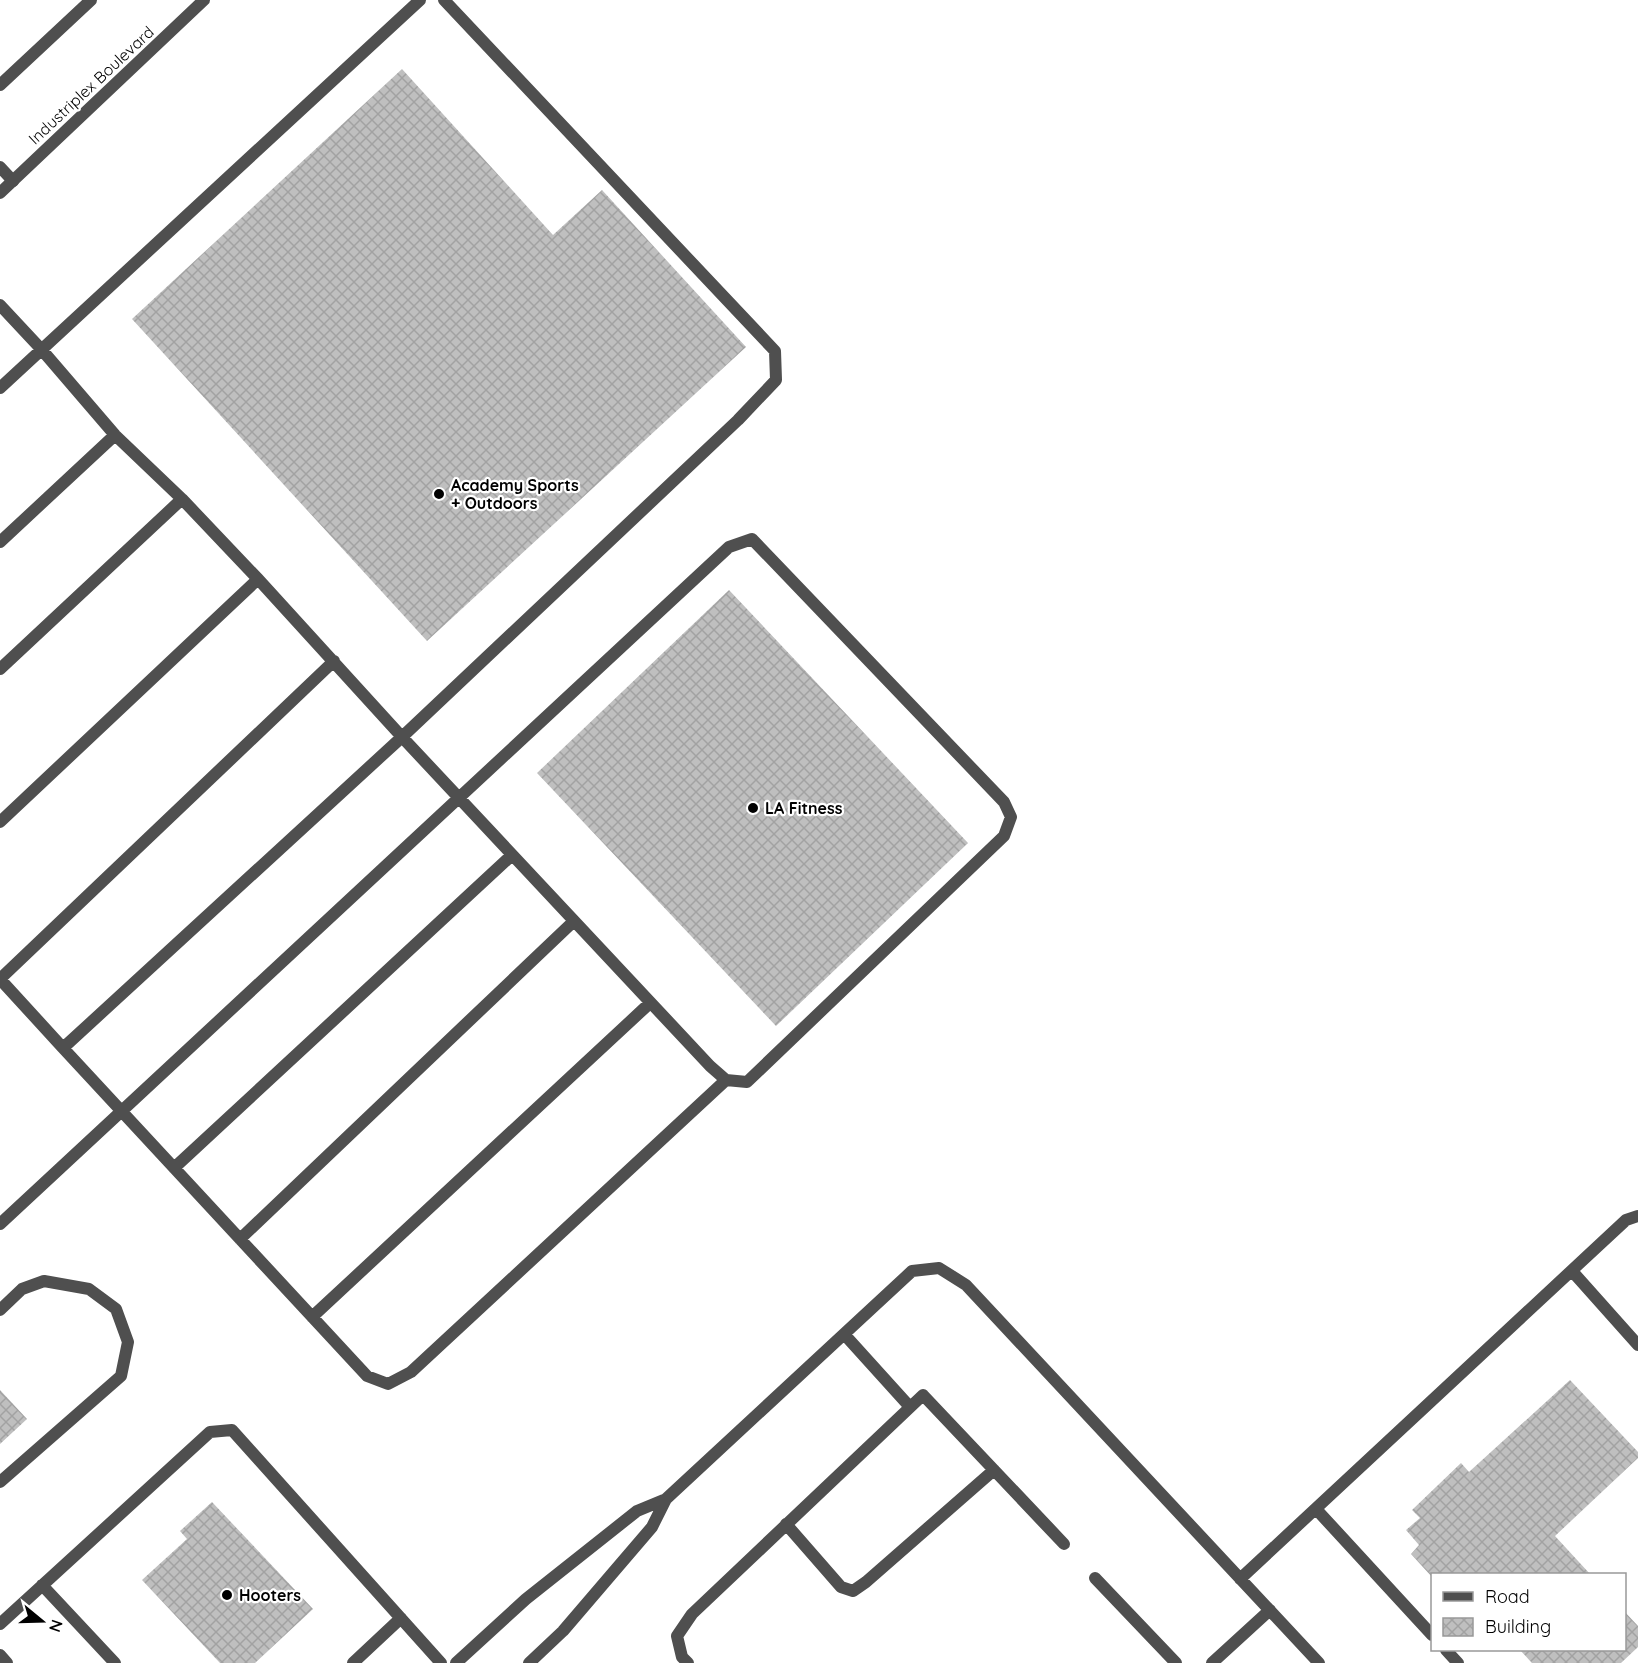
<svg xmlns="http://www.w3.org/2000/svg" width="1638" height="1663" viewBox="0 0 1638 1663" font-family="Quicksand,sans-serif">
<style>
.building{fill:url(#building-cross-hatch)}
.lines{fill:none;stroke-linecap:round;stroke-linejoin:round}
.lane{stroke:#4f4f4f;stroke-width:12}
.street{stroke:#4f4f4f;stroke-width:12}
.poi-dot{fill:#000;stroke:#fff;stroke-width:2}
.labels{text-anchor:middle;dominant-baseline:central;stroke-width:4.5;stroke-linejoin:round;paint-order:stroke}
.street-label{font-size:16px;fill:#000;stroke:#fff}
.poi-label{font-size:16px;font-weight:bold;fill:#000;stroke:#fff;text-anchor:start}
</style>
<defs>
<pattern id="building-cross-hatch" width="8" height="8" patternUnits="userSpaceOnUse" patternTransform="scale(1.5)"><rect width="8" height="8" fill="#bfbfbf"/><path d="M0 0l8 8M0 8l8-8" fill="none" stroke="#a2a2a2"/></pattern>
</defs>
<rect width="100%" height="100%" fill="#fff"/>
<path class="building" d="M402,69L553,235L602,190L746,347L427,641L132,319Z
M729,590L968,843L776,1026L537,773Z
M1570,1380L1638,1452V1458L1555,1536L1590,1574H1432V1577L1411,1554L1419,1545L1406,1530L1420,1518L1412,1510L1461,1463L1469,1472Z
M0,1390L27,1419L0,1444Z
M212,1502L313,1609L255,1663H220L142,1580L187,1539L180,1531Z
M1624,1611L1638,1626V1647L1621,1663H1532L1520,1650H1624Z"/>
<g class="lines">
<path class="lane" d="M0,167L13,181
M0,305L42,350L115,435L182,499L258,579L402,737L710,1066L726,1080L747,1082L1004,836L1011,817L1004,802L752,539L729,547L0,1224
M0,388L420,0
M0,542L115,435
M0,669L182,499
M0,822L258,579
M0,979L63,1048L402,737L738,420L776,380L775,351L444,0
M0,979L334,661
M63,1048L367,1376L388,1384L411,1372L726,1080
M174,1168L512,855
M240,1239L574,921
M1572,1271L1638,1345
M0,1310L22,1289L44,1281L89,1289L116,1309L128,1342L121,1376L0,1482
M312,1317L650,1003
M844,1334L910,1407
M666,1499L912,1271L939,1268L966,1285L1319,1663
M1316,1509L1432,1635
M786,1524L841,1587L853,1591L866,1582L994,1470
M1095,1578L1176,1663
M1240,1579L1626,1220L1638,1216
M42,1585L115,1663
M0,1624L210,1432L232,1430L441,1663
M1446,1650L1458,1663
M0,1655L7,1663
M353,1663L401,1618
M456,1663L526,1599L637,1511L666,1499L652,1527L563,1631L529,1663
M688,1663L682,1657L677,1636L692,1614L923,1395L1064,1544
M1212,1663L1270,1610"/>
<path class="street" d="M0,85L91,0
M0,193L204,0"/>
</g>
<g class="poi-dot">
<circle cx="439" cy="494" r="6"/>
<circle cx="753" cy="808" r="6"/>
<circle cx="227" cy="1595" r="6"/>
</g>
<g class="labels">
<g class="street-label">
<text transform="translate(91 85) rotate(-43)">Industriplex Boulevard</text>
</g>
<g class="poi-label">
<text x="451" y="485">Academy Sports<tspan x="451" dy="18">+ Outdoors</tspan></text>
<text x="765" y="808">LA Fitness</text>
<text x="239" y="1595">Hooters</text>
</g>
</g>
<rect x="1431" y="1573" width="195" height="78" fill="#ffffff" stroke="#999999" stroke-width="1.5"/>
<rect x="1443" y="1592" width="30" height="9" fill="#4f4f4f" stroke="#999999" stroke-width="1.5"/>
<text x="1485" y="1603" font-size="18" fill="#000000">Road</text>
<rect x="1443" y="1618" width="30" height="18" fill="url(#building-cross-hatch)" stroke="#999999" stroke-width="1.5"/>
<text x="1485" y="1633" font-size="18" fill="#000000">Building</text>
<g transform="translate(42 1621) rotate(109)" stroke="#ffffff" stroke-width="4.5" paint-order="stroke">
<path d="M0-4.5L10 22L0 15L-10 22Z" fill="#000000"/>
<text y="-9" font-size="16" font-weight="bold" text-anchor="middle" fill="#000000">N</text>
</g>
</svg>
